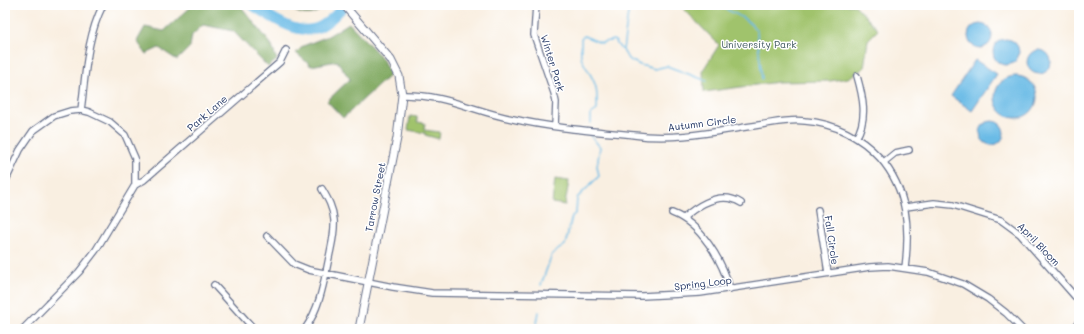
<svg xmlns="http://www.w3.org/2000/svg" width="1084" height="334" viewBox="0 0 1084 334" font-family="Mali,sans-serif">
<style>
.green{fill:#a0c36c;stroke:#5e7965}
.forest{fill:#80a960;stroke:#4e6c5f}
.water{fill:#6bbbe6;stroke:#4375a2}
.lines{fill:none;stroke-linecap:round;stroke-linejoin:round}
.stream{stroke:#6bbbe6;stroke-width:1.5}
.river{stroke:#6bbbe6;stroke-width:10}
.minor-casing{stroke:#69728c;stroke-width:8}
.major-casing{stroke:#69728c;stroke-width:9}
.minor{stroke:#fff;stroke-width:5.5}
.major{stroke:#fff;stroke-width:7}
.labels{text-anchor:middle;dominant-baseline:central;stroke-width:3;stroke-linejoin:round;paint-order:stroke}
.park-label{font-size:10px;fill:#435b62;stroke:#fff}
.street-label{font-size:10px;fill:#1b2f5e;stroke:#fff}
</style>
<rect width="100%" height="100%" fill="#fff"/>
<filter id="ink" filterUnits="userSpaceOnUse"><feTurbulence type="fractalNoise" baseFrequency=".025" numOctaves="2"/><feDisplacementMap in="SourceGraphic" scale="8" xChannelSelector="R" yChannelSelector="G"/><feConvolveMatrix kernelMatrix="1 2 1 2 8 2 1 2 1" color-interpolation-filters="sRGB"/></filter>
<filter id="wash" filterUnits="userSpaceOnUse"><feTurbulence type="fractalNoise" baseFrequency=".012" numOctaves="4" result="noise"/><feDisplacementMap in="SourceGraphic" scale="16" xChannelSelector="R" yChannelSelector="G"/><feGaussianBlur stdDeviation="0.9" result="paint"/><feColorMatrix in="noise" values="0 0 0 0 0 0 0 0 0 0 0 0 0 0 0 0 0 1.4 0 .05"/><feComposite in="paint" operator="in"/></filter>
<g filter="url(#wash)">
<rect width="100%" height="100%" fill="#f9efe1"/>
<path class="green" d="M680,5H855L878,30L868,40L864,68L848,78L830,81L778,82L704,92L703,70L719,45Z
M410,116L417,117V122L425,123L424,130L440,132L439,139L425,135V133L408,130Z
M555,179L569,181L565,205L552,203Z"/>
<path class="forest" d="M193,5H240L271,44L277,60L268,67L233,31L203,25L192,35L190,47L177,60L159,48L146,54L137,41L145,27L164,31Z
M283,5H327C309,20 302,15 283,5Z
M349,23L382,58L390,75L343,118L327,101L350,79L337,61L311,66L296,53L303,46L328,36Z"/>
<path class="water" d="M968 36a12 12 0 1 1 24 0a12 12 0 1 1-24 0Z
M993 52a13 13 0 1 1 26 0a13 13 0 1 1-26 0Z
M1027 62a12 12 0 1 1 24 0a12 12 0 1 1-24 0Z
M975,60L997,74L972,111L951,96Z
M995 97a21 21 0 1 1 42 0a21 21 0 1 1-42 0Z
M980 133a12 12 0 1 1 24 0a12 12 0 1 1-24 0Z"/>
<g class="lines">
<path class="stream" d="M717,5C731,12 749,18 757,32L762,79
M623,50L628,13L630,9L637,5
M591,123V114L597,110C598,81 594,82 582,60C579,54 582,44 581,38L584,36L601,43L613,40L615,41L620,48L623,50L628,59L640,65L655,69L667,66L707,81
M541,285L552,254L565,245L572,216L576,213L577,198L599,176L597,166L600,147L590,135
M536,329L539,312"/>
<path class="river" d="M251,5C269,15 295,36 317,28C328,24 337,13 345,5"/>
</g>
</g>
<g filter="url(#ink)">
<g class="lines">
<defs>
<path id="minor" d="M536,5L534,35L554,93L556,102L555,126
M402,95C446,94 472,111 513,119C552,128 594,131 634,135C676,141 718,131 759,125C774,123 790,119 805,121C834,123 861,137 880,158C908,190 910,228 905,268
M81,110C86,73 86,39 103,5
M856,138C868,119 863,97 857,76
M884,162L895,153L909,150
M5,182L20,150L33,131L54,116L70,111L81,110L89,112L110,122L125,135L135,158V185L96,250L79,272L23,329
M135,185L144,180L280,62L286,50
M906,207L934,203L953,205L1001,220L1020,234L1079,301
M818,210L828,273
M672,213C701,224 722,260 730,289
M683,218C698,205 721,190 741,203
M267,236L294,264L309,270L393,287L432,293L642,296L700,293L870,267L888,266L928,272L963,284L988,299L1006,313L1022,329
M214,285L254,329
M305,329C321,306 324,280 330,253C332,243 335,231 334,220C333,208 328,199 322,189
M1075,329L1079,321"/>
<path id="major" d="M344,5L391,60L399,76L402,95L397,138L359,329"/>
</defs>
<use href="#minor" class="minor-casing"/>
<use href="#major" class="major-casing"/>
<use href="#minor" class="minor"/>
<use href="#major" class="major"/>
</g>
</g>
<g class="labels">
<g class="park-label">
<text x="759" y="44">University Park</text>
</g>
<g class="street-label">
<text transform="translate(553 63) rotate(73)">Winter Park</text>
<text transform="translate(207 113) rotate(-41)">Park Lane</text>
<text transform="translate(702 123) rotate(-7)">Autumn Circle</text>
<text transform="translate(375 197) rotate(-79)">Tarrow Street</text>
<text transform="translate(832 240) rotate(82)">Fall Circle</text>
<text transform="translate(1039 244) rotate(46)">April Bloom</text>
<text transform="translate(703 283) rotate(-7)">Spring Loop</text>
</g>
</g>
<rect width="1084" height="334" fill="none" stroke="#fff" stroke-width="20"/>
</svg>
